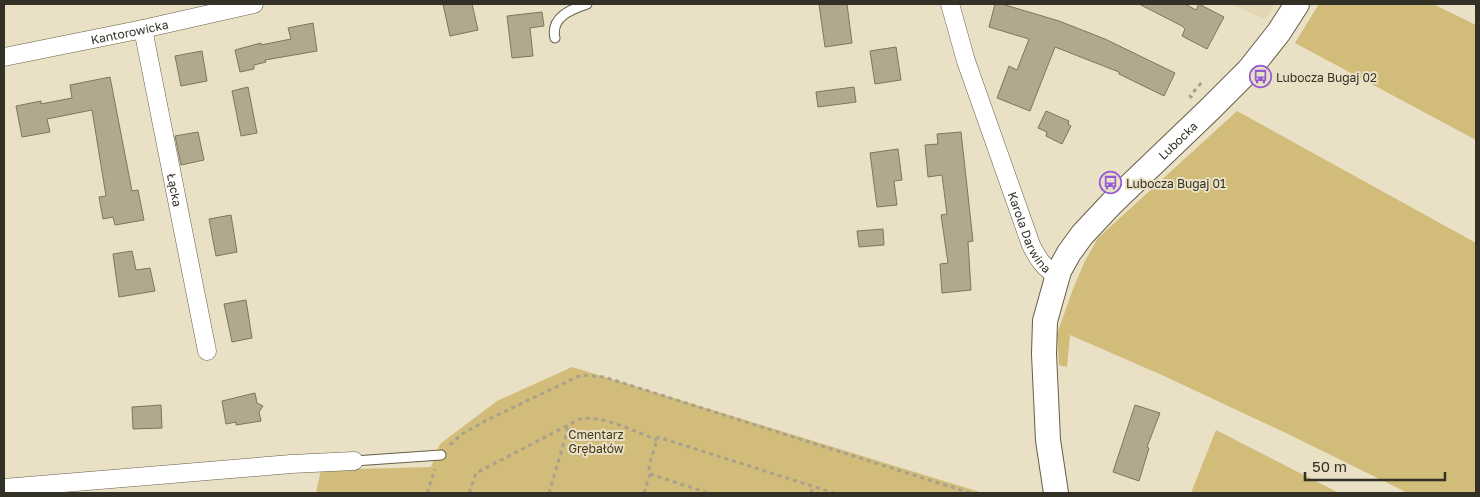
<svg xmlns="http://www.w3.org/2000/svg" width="1480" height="497" viewBox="0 0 1480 497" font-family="'Golos Text',sans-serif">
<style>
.built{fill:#e2d7b4}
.green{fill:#d1bd79}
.building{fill:#b1a98e;stroke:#7d765d}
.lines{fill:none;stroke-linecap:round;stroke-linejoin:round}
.lane-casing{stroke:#665e46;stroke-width:11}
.street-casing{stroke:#665e46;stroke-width:19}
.secondary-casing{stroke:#665e46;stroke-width:26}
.path{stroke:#a8a18c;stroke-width:3;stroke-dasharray:4 4;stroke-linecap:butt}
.lane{stroke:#fff;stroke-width:9}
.street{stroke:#fff;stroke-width:18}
.secondary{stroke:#fff;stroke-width:24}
.labels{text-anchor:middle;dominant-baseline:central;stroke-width:4;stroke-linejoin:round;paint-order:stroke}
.street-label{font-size:12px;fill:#333025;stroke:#e9e0c5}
.poi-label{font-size:12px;fill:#333025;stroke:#e9e0c5;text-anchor:start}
.park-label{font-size:12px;fill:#413718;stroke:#e9e0c5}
</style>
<rect width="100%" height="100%" fill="#e9e0c5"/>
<path class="built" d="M1231,4H1275L1265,19Z"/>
<path class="green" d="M1319,4H1433L1476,25V140L1295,43Z
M1237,111L1476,243V493H1408L1288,434L1164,376L1070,335L1067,367L1059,365L1057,334L1073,289L1084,263L1098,238Z
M572,367L983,493H316L321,470L431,467L440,444L497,401Z
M1216,430L1339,493H1191Z"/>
<path class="building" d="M443,4H472L478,30L450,36Z
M819,4H847L852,43L825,47Z
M995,4H1002L1059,21L1105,39L1175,73L1164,96L1119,74V72L1055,47L1030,111L997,98L1009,66L1017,70L1029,39L989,27Z
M1139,4H1185L1196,10L1199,4L1224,17L1207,49L1182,36L1185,29L1182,26Z
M542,12L544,26L530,28L533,56L512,58L507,16Z
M313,23L317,51L265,60L266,62L254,65V69L240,72L235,50L261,43V45L291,39L288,28Z
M896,47L901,80L875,84L870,51Z
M202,51L207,81L181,86L175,56Z
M110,77L132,191L138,190L144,220L115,225L113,217L103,219L99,197L106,196L92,110L47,119L50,132L22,137L16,106L41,101V104L72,98L70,85Z
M248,87L257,133L241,136L232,91Z
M854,87L856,102L818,107L816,92Z
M1046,111L1069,121L1068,124L1071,126L1062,144L1046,136L1047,132L1038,128Z
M198,132L204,160L181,165L175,136Z
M961,132L973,241L968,242L971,290L942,293L940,264L948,263L941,215L947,214L942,175L928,177L925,145L938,144L937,134Z
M898,149L902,180L894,181L897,205L877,207L870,153Z
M231,215L237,252L216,256L209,219Z
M883,229L884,245L859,247L857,231Z
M132,251L136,270L150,268L155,291L119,297L113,254Z
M246,300L252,338L232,342L224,304Z
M255,393L257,403L263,406L259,412L261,421L236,425V422L226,424L222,401Z
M161,405L162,428L133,429L132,407Z
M1135,405L1160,413L1147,447L1149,448L1139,481L1113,472Z"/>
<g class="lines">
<defs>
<path id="lane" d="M555,38C550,17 572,9 587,4
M354,461L441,455"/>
<g id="street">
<path id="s1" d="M950,4L966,61L1031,245C1038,259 1044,268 1057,276"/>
<path id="s2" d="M143,29L207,351"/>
<path id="s3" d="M4,57L143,29L254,4"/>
<path d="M4,488L291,464L354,461"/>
</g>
<g id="secondary">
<path id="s4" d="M1056,493L1048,440L1044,354L1045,321L1059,271L1069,253L1082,235L1112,203L1210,109L1249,70L1279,32L1297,4"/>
</g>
</defs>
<use href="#lane" class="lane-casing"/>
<use href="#street" class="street-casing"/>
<use href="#secondary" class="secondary-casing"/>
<path class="path" d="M1192,98L1190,96L1202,82
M450,445L462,434L487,420L581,375L604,377L970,493
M650,474L708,493
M427,493L435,469
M470,493V490L476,473L580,419C601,414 636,432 657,440
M549,493L569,425
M644,493L650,474L649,466L658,437L834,493
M811,493L813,486"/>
<use href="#lane" class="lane"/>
<use href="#street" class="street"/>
<use href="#secondary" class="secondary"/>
</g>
<defs>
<symbol id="bus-ring" viewBox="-11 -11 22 22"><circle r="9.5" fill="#e9e0c5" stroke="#945cd4" stroke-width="1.5"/><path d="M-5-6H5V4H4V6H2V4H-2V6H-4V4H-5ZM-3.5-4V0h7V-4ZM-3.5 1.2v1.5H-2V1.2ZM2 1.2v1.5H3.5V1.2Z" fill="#945cd4"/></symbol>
</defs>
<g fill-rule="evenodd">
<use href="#bus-ring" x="1248" y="64" width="25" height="25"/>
<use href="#bus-ring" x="1098" y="170" width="25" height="25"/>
</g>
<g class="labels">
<g class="street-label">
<text stroke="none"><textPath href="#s3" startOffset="128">Kantorowicka</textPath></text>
<text stroke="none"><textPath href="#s4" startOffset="402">Lubocka</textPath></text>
<text stroke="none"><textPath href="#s2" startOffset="164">Łącka</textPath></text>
<text stroke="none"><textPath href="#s1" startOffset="242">Karola Darwina</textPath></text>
</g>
<g class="poi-label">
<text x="1276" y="77">Lubocza Bugaj 02</text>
<text x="1126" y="183">Lubocza Bugaj 01</text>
</g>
<g class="park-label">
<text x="596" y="434">Cmentarz<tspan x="596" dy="14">Grębałów</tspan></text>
</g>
</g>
<rect width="1480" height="497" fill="none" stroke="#333025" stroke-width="10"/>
<path d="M1305 472v8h140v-8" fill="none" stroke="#333025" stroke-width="2.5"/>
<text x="1312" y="472" font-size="15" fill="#333025" stroke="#e9e0c5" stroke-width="4" paint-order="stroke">50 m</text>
</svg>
